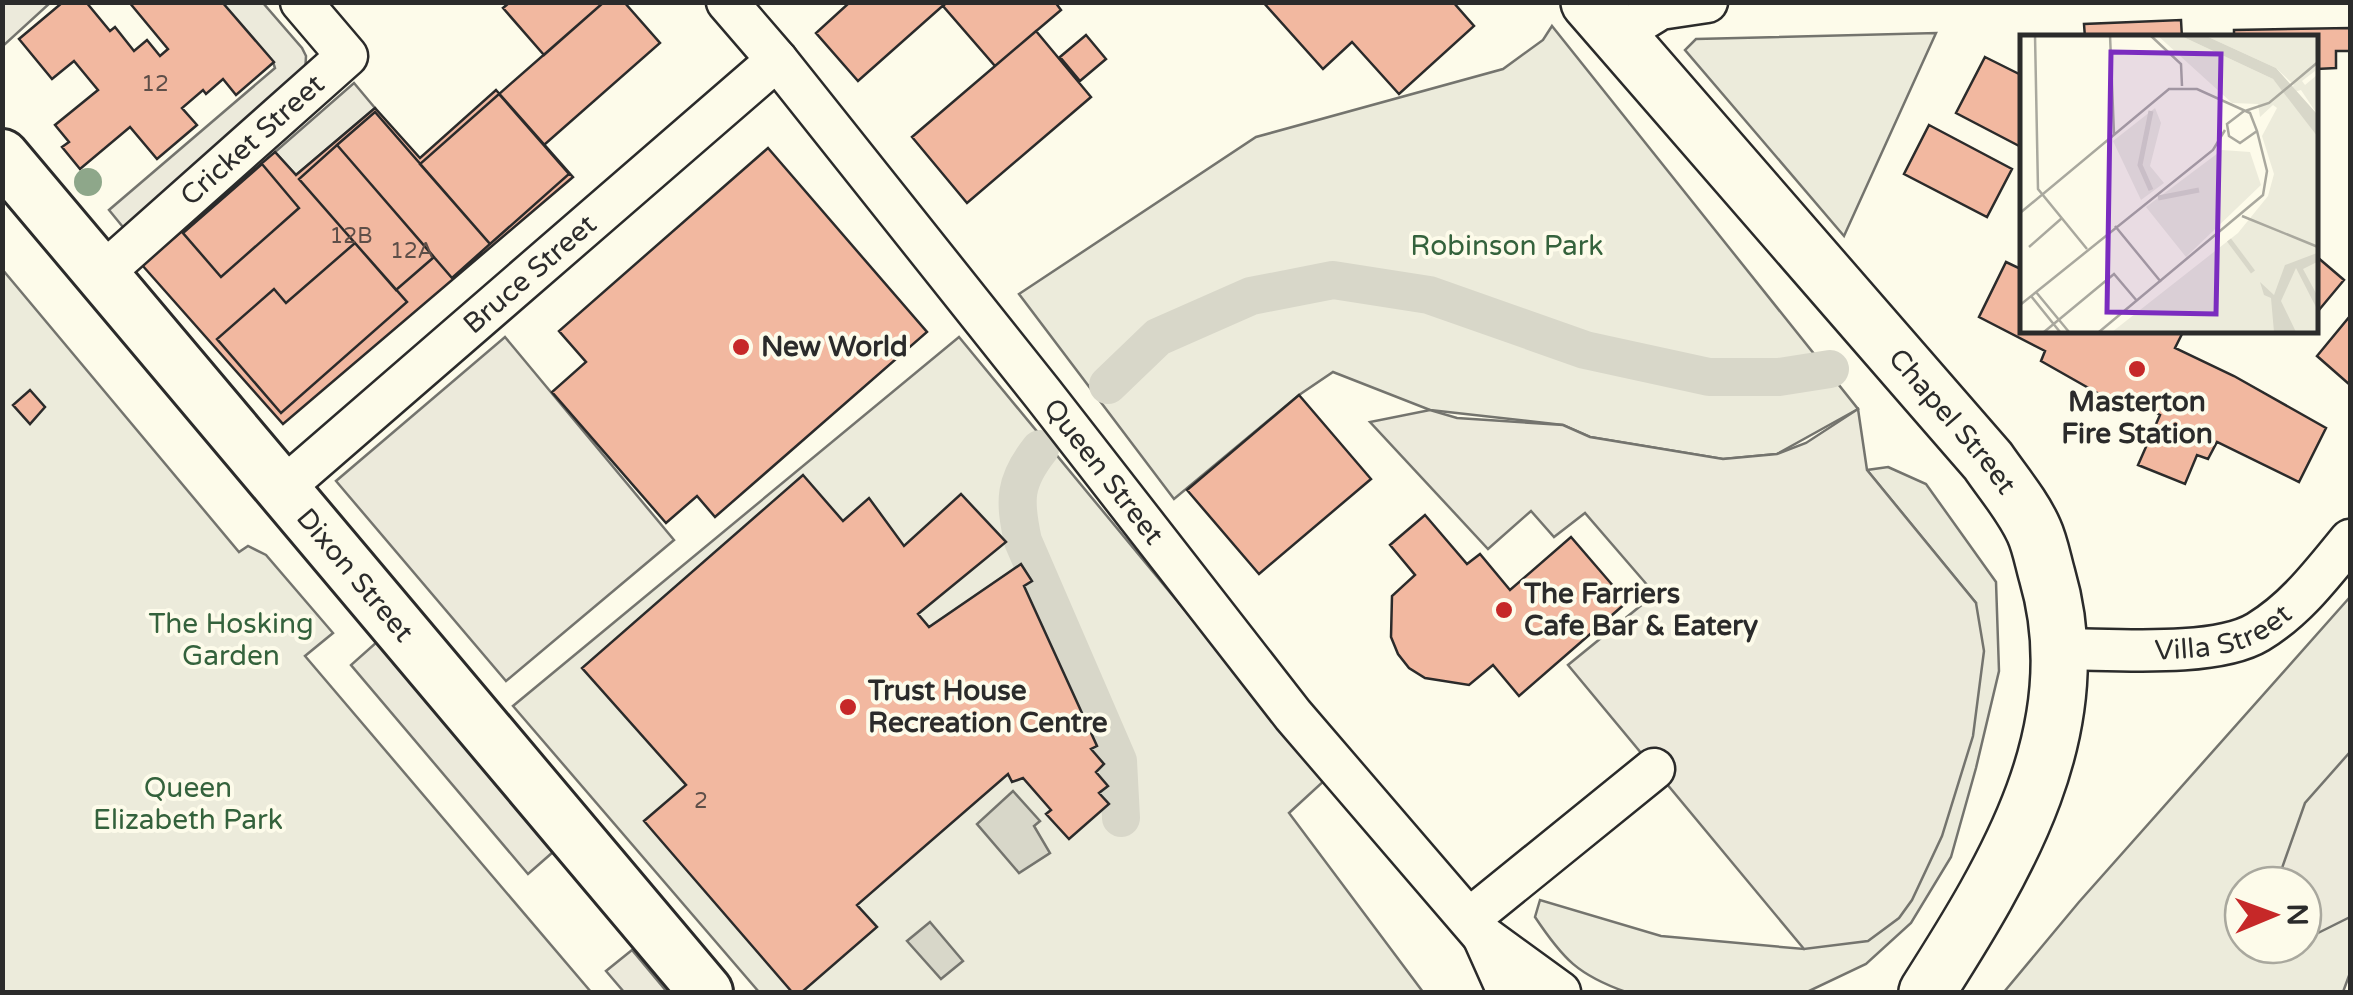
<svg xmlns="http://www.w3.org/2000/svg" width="2353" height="995" viewBox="0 0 2353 995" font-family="'Varela Round',sans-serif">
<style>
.green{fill:#ecebdb;stroke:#74746e;stroke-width:2.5;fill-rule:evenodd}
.parking{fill:#eceadb;stroke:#74746e;stroke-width:2.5}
.water{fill:#d8d7c9;stroke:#74746e;stroke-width:2.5}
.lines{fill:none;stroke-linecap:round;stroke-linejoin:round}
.canal{stroke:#d8d7c9;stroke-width:38}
.building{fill:#f2b8a0;stroke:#2b2b2b;stroke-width:2.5}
.minor-casing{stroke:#2b2b2b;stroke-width:45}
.major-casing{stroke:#2b2b2b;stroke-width:58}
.highway-casing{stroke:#2b2b2b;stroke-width:60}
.minor{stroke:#fdfbea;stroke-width:40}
.major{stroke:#fdfbea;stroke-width:52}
.highway{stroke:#fdfbea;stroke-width:55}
.tree{fill:#8ea78a}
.poi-dot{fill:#c62828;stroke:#fdfbea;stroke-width:4}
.labels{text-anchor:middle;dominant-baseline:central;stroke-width:8;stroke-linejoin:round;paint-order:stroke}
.number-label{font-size:22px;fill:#5d4e48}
.street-label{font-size:28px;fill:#2b2b2b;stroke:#fdfbea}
.park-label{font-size:28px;fill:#34623c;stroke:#fdfbea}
.poi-label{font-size:28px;font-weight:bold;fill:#2b2b2b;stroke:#fdfbea;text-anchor:start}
.inset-river{fill:none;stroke:#d8d7c9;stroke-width:5}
.inset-road{fill:none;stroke:#a9a89e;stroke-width:2.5}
.view{fill:#7b2cbf;fill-opacity:0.15;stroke:#7b2cbf;stroke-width:5}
.inset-edge{fill:none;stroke:#2b2b2b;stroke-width:5}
</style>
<rect width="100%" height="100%" fill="#fdfbea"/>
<path class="green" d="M1552,26L1858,409L1777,454L1723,459L1590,437L1563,425L1430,410L1333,372L1299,395L1174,499L1019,294L1256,137L1503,69L1543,40Z
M1936,33L1844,236L1685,50L1696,39Z
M2,269L239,552L248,546L266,555L333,633L305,656L591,992H3Z
M959,337L1325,780L1289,813L1423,992H759L513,706Z
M1888,467L1926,484L1996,582L1999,671L1976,768L1951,857L1911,923L1866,964L1807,992H1626C1578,975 1563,959 1535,917L1540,900L1661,936L1804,949L1976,603L1867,470Z
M2350,597V973L2343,992H2004L2079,902ZM2243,885H2303V945H2243Z"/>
<path class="parking" d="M3,2H50V3L3,46Z
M222,3H263L302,48L306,56L305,74L127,232L109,210L275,68L273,62Z
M354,83L375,108L296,175L275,152Z
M505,337L674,540L506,681L336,481Z
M1858,409L1867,470L1976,603L1984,651L1973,736L1942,836L1912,900L1899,918L1868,941L1804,949L1568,665L1655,594L1585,513L1554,537L1531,511L1488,549L1370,422L1430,410L1457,418L1563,425L1590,437L1723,459L1777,454L1806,443Z
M378,641L553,852L528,874L351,665Z
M2350,752V917L2316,934L2303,929V885H2276L2305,803Z
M632,950L667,992H624L606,971Z"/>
<path class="water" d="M1013,791L1040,821L1034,826L1050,853L1019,873L977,824Z
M930,922L963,961L941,979L907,941Z"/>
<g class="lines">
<path class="canal" d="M1108,385L1158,337L1251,296L1333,280L1429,295L1585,350L1709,377H1779L1830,369
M1040,449C1014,482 1014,500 1023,541L1118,761L1121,818"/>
</g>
<path class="building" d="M63,2H86L110,31L115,27L134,51L147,40L160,56L168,49L129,2H222L274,62L236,95L223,79L206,94L203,90L182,108L197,125L157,159L130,127L80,169L62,147L69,142L55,125L98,90L74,61L52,79L19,39Z
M510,2H604L544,55L503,8Z
M604,2H624L660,43L544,145L499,94Z
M850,2H947L858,81L816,33Z
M947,2H1055L1061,10L995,66L943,6Z
M1263,2H1453L1474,26L1399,94L1352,42L1323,69Z
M2181,20L2182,38H2085L2084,24Z
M2350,28V51H2336V68L2317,69L2316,38H2234V30Z
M1036,31L1091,97L967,203L912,137Z
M1086,35L1106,59L1080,81L1060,57Z
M1985,57L2023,76V148L1956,113Z
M496,90L573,177L283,424L142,265L275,152L296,175L375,108L420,158Z
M499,94L569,174L490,244L420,164Z
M375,112L490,244L452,278L337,145Z
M1929,125L2012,169L1987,217L1904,174Z
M337,145L434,257L396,290L299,179Z
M768,148L927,332L715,517L697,496L666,523L552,392L586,362L559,331Z
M262,164L299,208L221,277L183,233Z
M355,243L407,302L281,413L217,339L274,289L286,303Z
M2316,256L2344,280L2319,310L2316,307Z
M2006,262L2023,270V330H2184L2175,348L2234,376L2326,428L2299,482L2217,442L2208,459L2197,455L2185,484L2138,465L2160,415L2123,395L2115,403L2041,361L2045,351L1979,317Z
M2350,316V385L2317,356Z
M30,390L45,407L30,424L13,405Z
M1299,395L1371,479L1259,574L1187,490Z
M803,475L843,521L869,498L904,546L961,494L1006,542L918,614L929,627L1021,564L1032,581L1024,586L1097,746L1091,749L1104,764L1096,772L1108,786L1099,793L1109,804L1069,839L1046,814L1051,810L1023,778L1012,782L1008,774L857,905L877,927L802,992H792L644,821L686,785L582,668Z
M1425,515L1467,564L1480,554L1510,590L1571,537L1627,602L1519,696L1493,665L1469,685L1425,678L1409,668L1398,654L1391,637L1392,596L1415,575L1390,545Z"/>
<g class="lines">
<defs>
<g id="minor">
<path id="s1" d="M727,2L777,60L1043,394L1293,715L1483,936L1560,992"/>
<path d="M1618,35L1660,9L1707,2"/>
<path id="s2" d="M103,273L347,56L301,2"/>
<path id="s3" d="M282,489L777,60"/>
<path id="s4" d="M2061,649C2113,649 2215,658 2258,632C2296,609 2322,574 2350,540"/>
<path d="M1469,919L1654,769"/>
<path d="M1483,936L1508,992"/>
</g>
<g id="major">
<path id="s5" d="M2,156L706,992"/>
</g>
<g id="highway">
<path id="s6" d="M1589,2L1988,461C2003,483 2023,506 2034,531C2040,544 2043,561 2047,575C2092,728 2006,868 1927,992"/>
</g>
</defs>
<use href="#minor" class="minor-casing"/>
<use href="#major" class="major-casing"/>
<use href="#highway" class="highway-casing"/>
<use href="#minor" class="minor"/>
<use href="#major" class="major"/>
<use href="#highway" class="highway"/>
</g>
<circle class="tree" cx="88" cy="182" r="14"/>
<g class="poi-dot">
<circle cx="741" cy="347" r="10"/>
<circle cx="2137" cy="369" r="10"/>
<circle cx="1504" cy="610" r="10"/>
<circle cx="848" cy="707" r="10"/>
</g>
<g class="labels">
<g class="number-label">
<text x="155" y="84">12</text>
<text x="351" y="236">12B</text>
<text x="412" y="251">12A</text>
<text x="701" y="801">2</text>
</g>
<g class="street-label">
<text stroke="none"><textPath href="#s2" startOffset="200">Cricket Street</textPath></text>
<text stroke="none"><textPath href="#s3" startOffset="328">Bruce Street</textPath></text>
<text stroke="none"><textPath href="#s6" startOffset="555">Chapel Street</textPath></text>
<text stroke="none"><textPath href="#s1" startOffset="602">Queen Street</textPath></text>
<text stroke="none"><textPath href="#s5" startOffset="548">Dixon Street</textPath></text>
<text stroke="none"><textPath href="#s4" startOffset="165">Villa Street</textPath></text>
</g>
<g class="park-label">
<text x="1507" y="246">Robinson Park</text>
<text x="231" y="624">The Hosking<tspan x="231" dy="32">Garden</tspan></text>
<text x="188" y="788">Queen<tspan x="188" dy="32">Elizabeth Park</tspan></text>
</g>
<g class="poi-label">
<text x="761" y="347">New World</text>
<text x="2137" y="402" text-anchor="middle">Masterton<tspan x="2137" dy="32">Fire Station</tspan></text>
<text x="1524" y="594">The Farriers<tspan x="1524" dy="32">Cafe Bar &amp; Eatery</tspan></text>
<text x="868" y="691">Trust House<tspan x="868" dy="32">Recreation Centre</tspan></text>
</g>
</g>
<g transform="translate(2020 35)">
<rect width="298" height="298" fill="#fdfbea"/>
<path d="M137,0H159L253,44L265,58L274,50L256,33L184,0H297L295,36L282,46L285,50L297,40V79L281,55L266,59L297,101V297H92L218,198L248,161L254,139L242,101L257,73L253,70L240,82L238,69L212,68ZM135,73L141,88L130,131L144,148L121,165L93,106ZM202,115L230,117L241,150L166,222L126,172Z" fill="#ecebdb"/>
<path d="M159,0H184L256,33L297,79V101L253,44ZM297,218V227L283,234L297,260V274L276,233L261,266L276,297H254L251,263L244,260L240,247L254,260L265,230Z" fill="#d8d7c9"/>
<path class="inset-river" d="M131,76L120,130L131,155M138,163L179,155M209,205L233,237"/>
<path class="inset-road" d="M15,0L18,154L67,214M90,0L94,99M130,0L161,29L162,51M225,76L249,68L298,27M0,178L149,54H177L230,78L237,96L220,108L209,101L207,89L224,76M222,181L298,212M95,191L141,247M9,212L42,183M16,257L49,297M11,261L40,297M0,270L193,115L205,95M24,297L94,239L117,266M79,297L243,160L247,136L237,96"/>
<path class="view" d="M91,17L201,19L196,279L87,277Z"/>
<rect width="298" height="298" class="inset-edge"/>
</g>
<rect width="2353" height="995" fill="none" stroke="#2b2b2b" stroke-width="10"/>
<g transform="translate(2273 915) rotate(89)"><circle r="48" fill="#fdfbea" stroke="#a9a89e" stroke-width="2.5"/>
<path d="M0-8L18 38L0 25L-18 38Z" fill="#c62828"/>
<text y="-15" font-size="28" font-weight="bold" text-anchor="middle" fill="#2b2b2b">N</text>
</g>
</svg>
